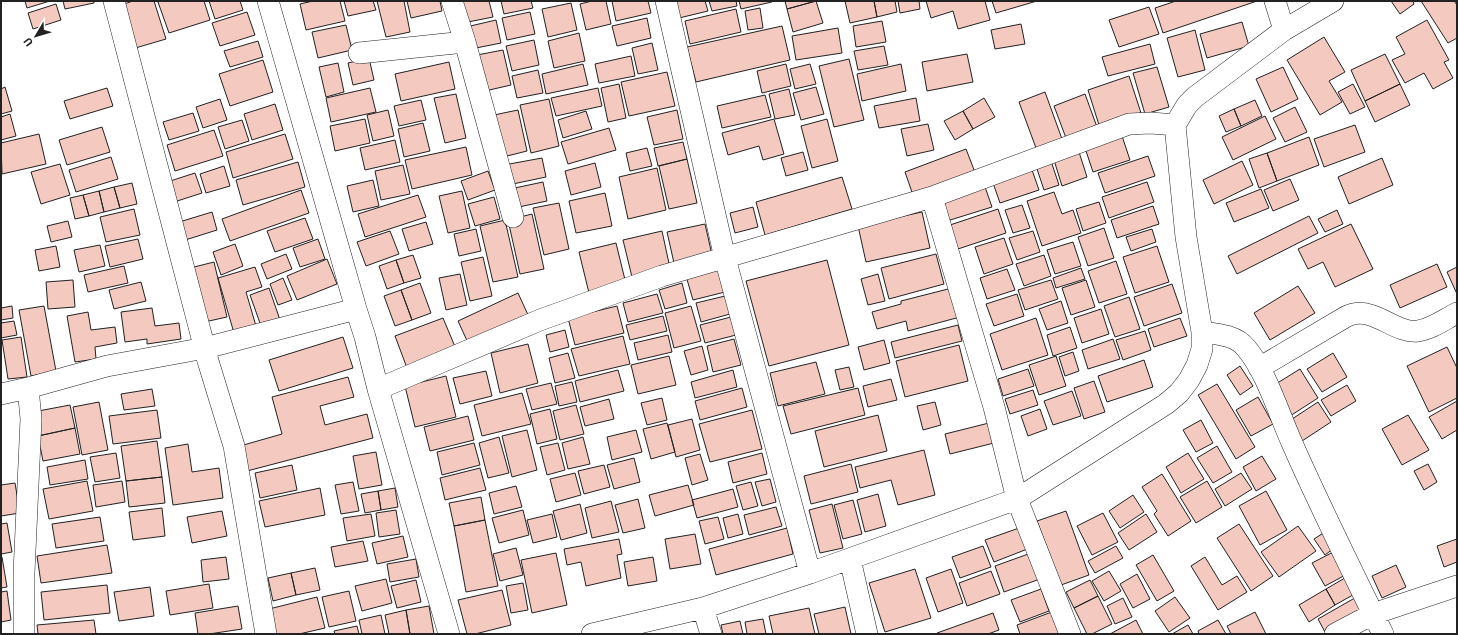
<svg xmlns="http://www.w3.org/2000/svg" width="1458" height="635" viewBox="0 0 1458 635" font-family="Roboto,sans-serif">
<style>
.building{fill:#f3c9c0;stroke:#222}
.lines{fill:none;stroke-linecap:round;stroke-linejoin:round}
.street-casing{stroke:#222;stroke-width:22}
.street{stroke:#fff;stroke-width:21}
</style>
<rect width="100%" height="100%" fill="#fff"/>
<path class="building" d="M25,1H50L27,8Z
M63,1H94V3L65,9Z
M133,1H154L166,39L132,49L118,6Z
M160,1H204L210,20L169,33L158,2Z
M209,1H240L243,10L215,19Z
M313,1H340L345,21L306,30L300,4Z
M344,1H373L376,10L348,16Z
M377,1H404L410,32L386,37Z
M407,1H440L442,11L411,18Z
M458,1H489L493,17L463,23Z
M501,1H531L533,8L504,14Z
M592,1H606L611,24L586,30L580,4Z
M612,1H648L651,13L616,21Z
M675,1H705L708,11L679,18Z
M709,1H736L737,6L712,11Z
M739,1H771L772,2L741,9Z
M785,1H816L787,9Z
M816,1L823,23L793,32L787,9Z
M845,1H874L877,17L850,23Z
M874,1H895L897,12L877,17Z
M898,1H919L920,9L900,13Z
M926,1H985L990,20L958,29L953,11L931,18Z
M992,1H1037L996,13Z
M1176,1H1257L1163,33L1155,8Z
M1391,1H1413L1414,4L1400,14Z
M1421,1H1454L1457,5V38L1448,43Z
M571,3L577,30L548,37L542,9Z
M56,4L61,20L33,29L28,13Z
M1149,7L1159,34L1119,47L1109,20Z
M760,8L763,28L748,30L745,11Z
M736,9L741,32L690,44L685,21Z
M247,12L255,35L220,46L212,23Z
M530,12L535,34L507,40L502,18Z
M647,18L651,38L617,46L612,26Z
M496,20L501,43L471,49L466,27Z
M1427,20L1449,60L1444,62L1453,78L1433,89L1424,73L1405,83L1392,60L1405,54L1396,37Z
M882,21L886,42L856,47L853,26Z
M1242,22L1249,46L1207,58L1200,34Z
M1021,24L1025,44L995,49L991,30Z
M346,25L352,50L318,58L312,32Z
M782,26L790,60L696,82L687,47Z
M838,28L842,53L796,60L792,36Z
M1195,30L1205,70L1178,77L1167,38Z
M579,33L585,61L554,68L548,41Z
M1324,37L1345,72L1329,81L1342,102L1320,115L1287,60Z
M534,40L539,65L512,71L506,46Z
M258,41L263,57L230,67L224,51Z
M652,43L658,70L638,74L632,48Z
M1150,44L1155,64L1108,76L1102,57Z
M884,46L888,65L858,70L854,51Z
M503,50L511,85L485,91L477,55Z
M967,54L973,82L927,91L922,62Z
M1385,54L1400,84L1365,101L1351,70Z
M631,56L635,76L599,83L595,64Z
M369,58L374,80L353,85L348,63Z
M849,59L864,120L834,127L819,66Z
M263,60L273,92L230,106L219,74Z
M449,62L455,89L401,101L395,74Z
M338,63L344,92L326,97L319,67Z
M583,64L588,85L546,94L542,74Z
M786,64L791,86L762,93L757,71Z
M810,64L816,84L795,89L790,69Z
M901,64L906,91L862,101L857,74Z
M1157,67L1169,107L1145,114L1133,73Z
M1283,67L1298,99L1271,112L1256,79Z
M538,70L543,93L517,98L512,76Z
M667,72L675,106L629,116L621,82Z
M1129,76L1141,113L1099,125L1088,90Z
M619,84L626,118L608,122L601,88Z
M1353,84L1365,107L1350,114L1338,92Z
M1400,84L1410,105L1375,122L1365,101Z
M5,87L12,111L1,114V89Z
M816,87L824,114L801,120L793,93Z
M107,88L113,106L70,119L64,101Z
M370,88L376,112L331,122L326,98Z
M598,88L602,106L556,116L551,98Z
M789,89L795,115L775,119L769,94Z
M1045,92L1062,139L1036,148L1019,102Z
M456,94L466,138L445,143L434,98Z
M1085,94L1097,127L1066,138L1054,106Z
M765,95L771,117L722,128L717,106Z
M916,98L920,121L879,128L874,106Z
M984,98L995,117L973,129L963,111Z
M220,99L227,120L203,128L196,107Z
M549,99L559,146L531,153L520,105Z
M421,100L426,120L399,126L394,106Z
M1255,100L1262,116L1241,126L1234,109Z
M275,104L283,130L252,140L244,114Z
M1295,107L1307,132L1285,142L1273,118Z
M1234,109L1241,126L1226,132L1219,116Z
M388,110L394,136L373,141L367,115Z
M518,110L527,151L499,158L489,116Z
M677,110L683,139L654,145L647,117Z
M586,111L592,129L563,138L558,120Z
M963,111L973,129L955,140L944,121Z
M193,113L199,131L169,140L163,122Z
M10,114L16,136L1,140V117Z
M1265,116L1276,139L1233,160L1222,137Z
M365,119L370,143L335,151L330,126Z
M774,119L784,154L763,160L759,146L728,155L722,133Z
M827,119L838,161L812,168L801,126Z
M242,120L249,141L225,149L218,127Z
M423,123L430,151L404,157L398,129Z
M928,124L934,150L907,156L901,129Z
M1355,125L1365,152L1324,167L1314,139Z
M102,127L110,152L67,165L59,140Z
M609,128L616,150L568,164L561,142Z
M214,130L223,156L175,171L167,145Z
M39,134L46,164L2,174L1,143Z
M285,134L293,159L233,178L226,152Z
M1122,136L1130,160L1093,172L1085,148Z
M1309,137L1319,165L1277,181L1267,153Z
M395,140L400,162L365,170L360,148Z
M683,142L687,159L658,166L654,148Z
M466,147L472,175L412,189L405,160Z
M647,148L652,166L630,171L626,153Z
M966,149L976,175L914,198L905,172Z
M803,152L808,170L786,176L781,158Z
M1079,152L1087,177L1062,186L1054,160Z
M1267,153L1277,181L1259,188L1249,159Z
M1148,156L1155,176L1105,193L1098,173Z
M111,157L118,179L76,192L69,170Z
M542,158L546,177L508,185L504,165Z
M1382,158L1393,185L1349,204L1338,177Z
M687,159L697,203L669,209L659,166Z
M1051,161L1059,185L1044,190L1036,166Z
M1242,161L1253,185L1214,204L1203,180Z
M298,162L305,187L243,205L236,180Z
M595,163L601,187L571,195L565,171Z
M60,164L70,195L41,204L31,172Z
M403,165L410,194L381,200L375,171Z
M224,166L230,186L206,193L200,174Z
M1031,167L1039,190L1000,203L992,180Z
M657,168L666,210L628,219L619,177Z
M488,171L495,190L468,200L461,181Z
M195,173L202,193L171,203L164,183Z
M842,177L852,209L765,235L756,202Z
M1290,179L1299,200L1273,211L1264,190Z
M373,180L379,206L353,212L347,186Z
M543,182L547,201L514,208L510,189Z
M1147,182L1154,202L1109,218L1102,197Z
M132,183L137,204L120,208L114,187Z
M984,184L992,207L947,221L940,199Z
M114,187L120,208L104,212L99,191Z
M1261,189L1269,208L1234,222L1226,203Z
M301,190L309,213L230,241L222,219Z
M99,191L104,212L89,216L83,195Z
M462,191L470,228L448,233L439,196Z
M1054,192L1062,214L1073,210L1081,233L1042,246L1027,201Z
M605,193L612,226L576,233L569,201Z
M83,195L89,216L75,219L70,198Z
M418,195L426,217L365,237L358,214Z
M494,197L500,219L475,226L468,204Z
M1099,202L1106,223L1083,231L1076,209Z
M559,203L569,249L544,255L533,208Z
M1022,205L1030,228L1013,233L1005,210Z
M1153,206L1159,224L1117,238L1111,220Z
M753,207L758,227L735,233L730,213Z
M134,209L140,235L106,242L100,217Z
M998,209L1006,233L958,249L950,225Z
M1337,210L1343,224L1325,232L1318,219Z
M212,212L217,230L182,241L176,223Z
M922,212L930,248L866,262L858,226Z
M532,214L544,269L520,274L508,220Z
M1309,216L1318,233L1237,274L1228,256Z
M305,218L313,239L275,252L267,231Z
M505,220L518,277L493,282L480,226Z
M68,221L72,237L51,242L47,226Z
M426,222L433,244L409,251L402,229Z
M705,224L712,255L674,263L667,232Z
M1351,224L1373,269L1335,287L1323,262L1308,269L1298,249Z
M1104,228L1114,258L1088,266L1078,237Z
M476,229L481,251L459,256L454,234Z
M1152,229L1156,242L1131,251L1126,237Z
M390,231L399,254L366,266L357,242Z
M662,231L670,268L632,277L623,240Z
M1033,231L1040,252L1017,260L1009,238Z
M1004,238L1013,264L984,274L975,247Z
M138,239L143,259L110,267L105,246Z
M318,239L325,259L300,267L293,248Z
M1073,242L1081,266L1055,274L1047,250Z
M616,243L626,284L589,293L579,252Z
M235,244L243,266L221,275L213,252Z
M100,245L105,266L79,272L74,250Z
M56,246L60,267L39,271L35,250Z
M1157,246L1169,282L1135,293L1123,257Z
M286,254L292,269L267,279L261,264Z
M936,254L944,284L889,299L881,268Z
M413,255L421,278L404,283L396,260Z
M1044,255L1051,276L1024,286L1016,264Z
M483,257L492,296L470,301L461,262Z
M327,259L337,284L297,300L287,276Z
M396,260L404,283L387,289L379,266Z
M827,260L849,345L769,366L746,281Z
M1116,261L1127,294L1099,303L1088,271Z
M214,262L227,317L200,323L186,269Z
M1437,264L1447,287L1400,308L1390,285Z
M124,266L128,283L88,292L84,275Z
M255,267L262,287L246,292L256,326L234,333L218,278Z
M1457,267V294L1447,272Z
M718,268L725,292L693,300L686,276Z
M1081,268L1085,279L1056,288L1053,278Z
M1007,269L1015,290L987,299L980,278Z
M460,274L467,305L446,310L439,278Z
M878,274L885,301L868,305L861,279Z
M283,278L292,300L278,305L270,284Z
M73,280L75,307L48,309L46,282Z
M1051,280L1058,299L1025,310L1018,290Z
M1086,280L1095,307L1071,315L1062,288Z
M141,282L146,301L114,309L109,290Z
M420,283L431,313L412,320L401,290Z
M682,283L687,303L665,309L659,290Z
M1172,284L1182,313L1144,326L1134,297Z
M1298,286L1315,313L1270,340L1254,313Z
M269,288L280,320L261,326L250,295Z
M952,288L960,317L908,331L906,321L877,329L872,312L901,304V301Z
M401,290L412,320L395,326L384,296Z
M518,293L529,317L469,345L458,321Z
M657,294L663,313L628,322L623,303Z
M1017,294L1024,316L994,326L986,304Z
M725,296L730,314L701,322L696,303Z
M1129,297L1140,329L1115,337L1104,306Z
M1061,301L1068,323L1047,330L1039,309Z
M12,306L13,318L1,320V308Z
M44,306L56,371L31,376L19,310Z
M617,306L624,333L575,345L568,318Z
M691,306L701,341L674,348L665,313Z
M152,308L155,326L179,323L181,339L147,344V339L125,342L121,312Z
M1101,309L1109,334L1082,343L1074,318Z
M88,312L91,330L115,327L117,343L95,347L96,359L75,362L67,316Z
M663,316L667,331L630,340L626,325Z
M731,317L736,335L705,343L700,325Z
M443,318L456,349L407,368L395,336Z
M1036,318L1048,355L1002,370L990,334Z
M1180,318L1187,336L1154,347L1148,329Z
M14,321L17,335L1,338V323Z
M958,325L962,341L895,358L891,342Z
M1070,327L1077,348L1053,356L1047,335Z
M565,330L569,347L550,352L546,335Z
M1145,331L1151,350L1123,360L1116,340Z
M668,335L672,352L638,360L634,343Z
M623,336L630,364L579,376L571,349Z
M21,337L27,377L8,379L2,340Z
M343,337L353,368L279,391L269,360Z
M734,339L741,365L713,372L707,346Z
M1113,339L1120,359L1088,369L1082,350Z
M884,340L890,363L864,370L858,347Z
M528,344L538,383L500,393L491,353Z
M959,345L968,381L905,397L896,361Z
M702,346L708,370L691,375L684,351Z
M1447,347L1457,368V398L1429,412L1407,366Z
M1073,352L1079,371L1065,376L1059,357Z
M568,353L575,378L555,383L549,358Z
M1333,353L1347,377L1322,392L1307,369Z
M669,356L676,385L638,394L631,365Z
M1056,356L1066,386L1039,395L1029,365Z
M1144,360L1153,387L1107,402L1098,376Z
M816,362L825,394L778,406L770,373Z
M1240,366L1253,386L1240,395L1227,375Z
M849,367L854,387L840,390L835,370Z
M1028,369L1034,386L1003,396L998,379Z
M1300,369L1318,398L1290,416L1271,387Z
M618,370L624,391L580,402L575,381Z
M733,370L737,387L695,398L691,382Z
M486,371L492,396L460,404L453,378Z
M446,376L456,417L415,427L405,386Z
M348,377L354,397L320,406L325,425L367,414L373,438L247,471L240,446L282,434L272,397Z
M891,379L897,400L868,407L863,386Z
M1094,381L1105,412L1084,419L1074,388Z
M572,382L577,402L559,406L555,386Z
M551,383L557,404L532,410L526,389Z
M1217,384L1255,447L1236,459L1198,395Z
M1347,385L1356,401L1331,416L1321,400Z
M742,388L747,407L700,420L695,401Z
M858,388L865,415L791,434L783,406Z
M152,389L155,406L124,410L121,394Z
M1033,390L1038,405L1010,414L1005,399Z
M1072,391L1081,416L1053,425L1044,401Z
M522,393L531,424L482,436L474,405Z
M1258,397L1273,424L1251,436L1236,410Z
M662,398L667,420L647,425L641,403Z
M609,399L614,419L585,426L580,407Z
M1457,401V430L1442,439L1429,417Z
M99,402L108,450L82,455L73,407Z
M935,402L941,425L923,430L917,406Z
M1318,402L1331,422L1302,441L1289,421Z
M70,405L75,428L38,436L33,412Z
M576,405L584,434L560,440L553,411Z
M550,409L557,439L537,444L530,414Z
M1040,409L1047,429L1028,436L1021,416Z
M157,410L161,438L113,444L109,416Z
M752,410L762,449L710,462L699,424Z
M878,415L887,451L824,467L815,431Z
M1408,415L1429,450L1402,465L1382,429Z
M468,416L474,440L430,451L424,427Z
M692,419L700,450L676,457L668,425Z
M1201,420L1213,443L1196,452L1183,430Z
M667,423L675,452L651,459L643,429Z
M989,423L994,443L950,454L945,434Z
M75,428L80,454L43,461L38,436Z
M527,430L537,470L512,477L502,436Z
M636,430L642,452L612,460L607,437Z
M499,437L509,473L488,478L479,443Z
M583,437L590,464L568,469L562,443Z
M157,441L162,477L126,481L121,446Z
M474,443L480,465L442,475L437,452Z
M558,443L565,470L547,475L540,447Z
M188,444L192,472L219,468L223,498L173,505L165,448Z
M1217,446L1232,472L1213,483L1197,458Z
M924,450L935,495L898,505L891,480L860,488L855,467Z
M376,452L382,485L359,489L353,456Z
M116,453L120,478L95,482L90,457Z
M762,453L767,474L733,483L728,462Z
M1188,453L1204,479L1181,493L1166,467Z
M700,454L708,480L692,485L685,458Z
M1262,456L1276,479L1256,491L1243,467Z
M634,458L640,482L614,489L607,465Z
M85,460L88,479L50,485L47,467Z
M851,464L858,492L811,504L804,476Z
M1428,464L1437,482L1424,490L1414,471Z
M292,465L297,490L260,498L255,473Z
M604,465L610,487L584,494L578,471Z
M480,468L486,490L445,500L440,478Z
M575,473L581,495L556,502L550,479Z
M1241,473L1252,489L1225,506L1215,489Z
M1162,474L1191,521L1168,536L1154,514L1157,511L1142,487Z
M162,477L165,503L129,507L126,481Z
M770,479L776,502L762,506L755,482Z
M87,481L93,511L49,519L43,489Z
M122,481L125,502L96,507L93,485Z
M1207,481L1222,507L1196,523L1180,497Z
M353,482L359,511L341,514L335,485Z
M751,482L758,506L743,510L736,486Z
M15,483L20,513L1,516V485Z
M688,485L694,505L655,516L649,495Z
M516,486L522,507L494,514L489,493Z
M320,488L325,515L265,527L259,501Z
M395,488L398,507L381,510L378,491Z
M733,489L738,507L697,518L692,500Z
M378,491L381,510L365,513L361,494Z
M1266,491L1287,530L1260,545L1239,506Z
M878,494L886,526L865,532L857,500Z
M1133,495L1144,512L1120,528L1109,511Z
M481,497L485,520L454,526L449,503Z
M638,499L645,528L623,533L615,505Z
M853,500L862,534L843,539L834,505Z
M611,501L619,532L592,538L585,508Z
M580,504L587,533L561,540L553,511Z
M832,504L843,548L820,553L809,510Z
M776,507L782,526L749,535L744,515Z
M162,508L165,536L133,540L129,512Z
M396,510L400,534L379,537L376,513Z
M523,510L529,535L499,543L492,518Z
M222,511L227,536L192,543L187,517Z
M1066,511L1089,575L1061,585L1037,521Z
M1103,513L1118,542L1092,555L1077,526Z
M371,514L375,536L347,541L343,518Z
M552,514L557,537L533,543L527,520Z
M738,514L743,534L728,538L723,518Z
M1146,514L1157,532L1129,550L1118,533Z
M100,517L104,541L56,548L52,524Z
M718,517L724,539L705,544L699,521Z
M485,520L498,586L466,592L454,526Z
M7,523L12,552L1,554V524Z
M1239,524L1273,576L1251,591L1217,538Z
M1298,526L1316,551L1279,577L1261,552Z
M1022,527L1030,548L994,562L985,540Z
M787,528L793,554L716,575L709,549Z
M1328,530L1338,545L1325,555L1314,539Z
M695,534L701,564L670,569L665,539Z
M403,536L408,557L377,564L372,543Z
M619,539L622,554L617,555L621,578L586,586L581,562L567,565L564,549Z
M1457,539V562L1444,567L1437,546Z
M363,541L368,561L335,567L331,547Z
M107,545L112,573L41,583L37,556Z
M983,546L991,567L960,578L952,557Z
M1116,546L1123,558L1095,573L1088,561Z
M516,548L523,575L500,581L493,554Z
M1339,549L1351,572L1325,586L1312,563Z
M556,553L567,605L532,613L521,560Z
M1031,553L1040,579L1004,592L995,566Z
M1153,555L1174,591L1157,601L1136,565Z
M1,557H2L7,587L1,588Z
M226,557L229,579L203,582L201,560Z
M653,557L657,581L628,586L624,562Z
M1205,557L1222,585L1237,576L1247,592L1218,610L1191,566Z
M416,559L419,577L390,582L387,564Z
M1396,565L1406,587L1382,598L1372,576Z
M315,568L320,590L296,595L291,573Z
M915,569L931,618L885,632L869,583Z
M951,569L963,603L938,612L926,578Z
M991,571L1000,594L967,606L959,583Z
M1109,571L1121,591L1104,601L1092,581Z
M291,573L296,595L273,601L268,578Z
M1137,574L1150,599L1133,608L1120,584Z
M1350,575L1360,591L1335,605L1326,589Z
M386,579L392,603L362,611L355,586Z
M416,580L421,602L397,608L391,586Z
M1090,580L1098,596L1074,608L1066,592Z
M523,583L528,610L511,613L506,586Z
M209,584L213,608L170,615L166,591Z
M107,585L110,613L44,620L41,592Z
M150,587L154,616L119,621L114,592Z
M1041,589L1049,611L1020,622L1011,600Z
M1326,589L1335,605L1309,622L1299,605Z
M502,590L511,625L475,634H467L458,600Z
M7,591L11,620L1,622V592Z
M349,591L356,621L329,627L322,597Z
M1360,595L1369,613L1326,634L1318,619Z
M1098,596L1112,624L1092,634H1087L1074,608Z
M317,597L325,628L299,634H271L265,610Z
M1175,597L1190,618L1169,632L1155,611Z
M1123,598L1132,617L1115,624L1107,606Z
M238,606L242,629L209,634H198L195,613Z
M429,606L434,634H410L406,610Z
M845,607L851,634H819L814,614Z
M809,608L815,634H773L769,616Z
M406,610L410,634H389L385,615Z
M1057,610L1064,634H1020L1017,625Z
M1255,612L1266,634H1231L1227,626Z
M993,613L999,630L988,634H937V633Z
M381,615L385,634H362L359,620Z
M763,619L766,634H747L745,622Z
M94,620L96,634H38L37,625Z
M1136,620L1143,634H1110Z
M1218,620L1226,634H1199L1198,631Z
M740,621L743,634H723L721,625Z
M1188,625L1193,634H1172Z
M357,626L359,634H335L334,631Z"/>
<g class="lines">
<defs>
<path id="street" d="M114,1L208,361L234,446L266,634
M268,1L356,309L365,337L378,389L449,634
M452,1L465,42L513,217
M666,1L725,258L810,573
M1275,1L1284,30
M359,53L465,42
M932,197L994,407L1017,499L1070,634
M1202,332C1217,334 1236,335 1246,348C1266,371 1279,414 1292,443C1320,507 1352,571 1383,634
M1259,368L1342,319C1345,317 1349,315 1353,314C1377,309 1396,334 1418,331C1432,329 1445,319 1457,313
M378,389L540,320L662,276L932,197L1129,124L1151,123L1175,125
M1,394L28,388L107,366L205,348L356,309
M850,559L867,634
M703,608L711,634
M24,634V573L31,419L28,388
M592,634L703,608L810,573L1017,499L1166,404L1179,393L1189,380L1197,365L1202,349V332L1186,237L1175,125L1187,105L1195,97L1284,30L1333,1
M1335,634L1373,614L1457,586"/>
</defs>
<use href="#street" class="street-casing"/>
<use href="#street" class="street"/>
</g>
<rect width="1458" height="635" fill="none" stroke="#222222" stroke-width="4"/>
<g transform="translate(36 36) rotate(232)" stroke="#ffffff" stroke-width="3" paint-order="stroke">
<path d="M0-3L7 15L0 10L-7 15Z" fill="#222222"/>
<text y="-6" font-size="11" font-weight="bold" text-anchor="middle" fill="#222222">U</text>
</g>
</svg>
